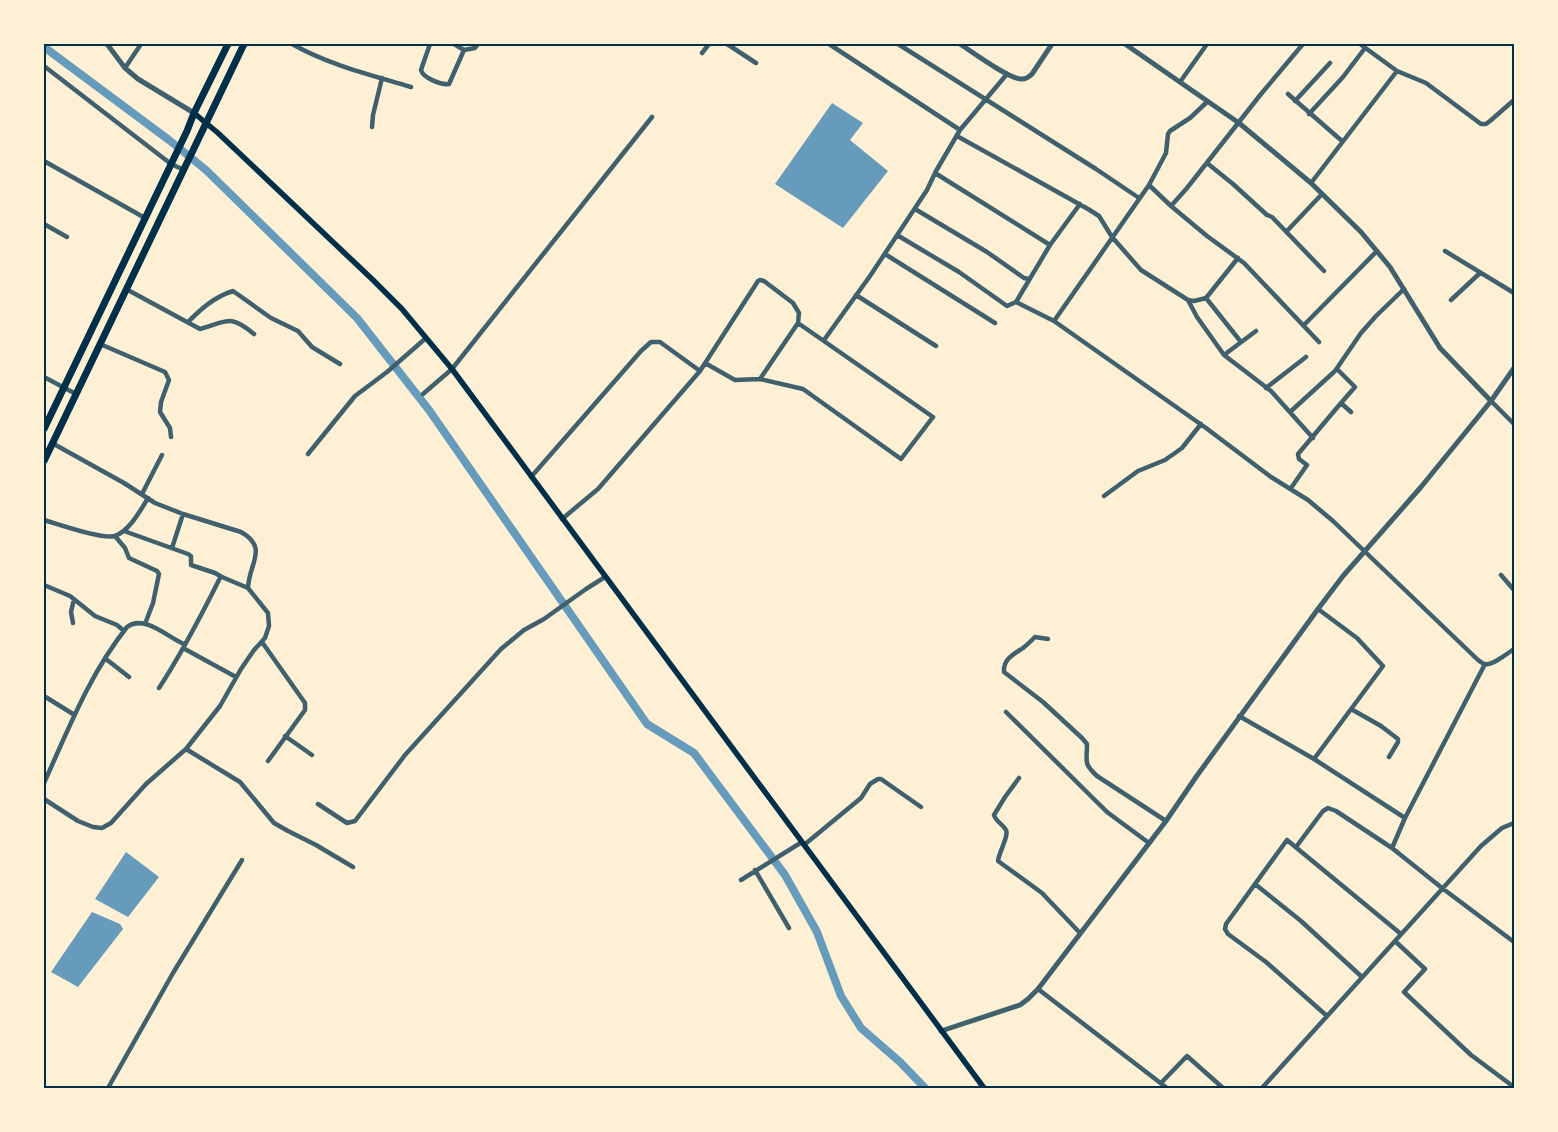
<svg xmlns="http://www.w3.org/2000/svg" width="1558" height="1132" viewBox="0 0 1558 1132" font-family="'PT Sans Narrow',sans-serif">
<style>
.water{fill:#669bbc}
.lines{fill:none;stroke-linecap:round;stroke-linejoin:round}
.canal{stroke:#669bbc;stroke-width:8}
.minor{stroke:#3f606c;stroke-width:4.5}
.tertiary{stroke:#3f606c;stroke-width:5}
.secondary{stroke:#003049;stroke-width:5.5}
.primary{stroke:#003049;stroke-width:7}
.neatline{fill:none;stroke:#003049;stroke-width:2}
</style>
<rect width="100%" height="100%" fill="#fdf0d5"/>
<path class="water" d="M832,103L863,123L850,140L888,171L843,228L775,184Z
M126,852L159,877L128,917L95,899Z
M92,912L120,924L123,929L78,987L51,972Z"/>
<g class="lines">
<path class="canal" d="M44,47L169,140L206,170L357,318L429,410L647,724L694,753L785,875L817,932L841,996L861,1028L900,1062L925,1088"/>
<path class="minor" d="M292,44C329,65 371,75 411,87
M430,44L421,70C423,78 441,85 449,84L464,50
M454,44L464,50L475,48L478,44
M727,44L756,63
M829,44L960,130
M898,44L1096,169L1139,198
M1360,44L1397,71L1426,83L1481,124H1486L1490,121L1514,100
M702,53L709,44
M44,66L171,164L184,170
M125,68L141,44
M1180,82L1207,44
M1288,94L1342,141
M1295,101L1330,63
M1309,114L1343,77L1365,48
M372,127L373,115L382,78
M957,136L1088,209L1099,216L1112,237L1141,270L1188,300L1194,301L1206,298L1241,342
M44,161L145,218
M1207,163L1233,184L1267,215L1272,217L1324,271
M935,173L1050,245
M1311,183L1397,71
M1149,185L1171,206L1207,236L1244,263L1319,342
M1171,206L1187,188L1261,94L1303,44
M915,209L987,252L1024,278L1029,279
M44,224L67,237
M1287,231L1322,194
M897,235L959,272L1007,306L1016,302L1050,245L1080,204
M1445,251L1514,293
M885,254L995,323
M126,289L200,329C227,322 229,313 254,334
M856,295L936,346
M1206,298L1238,258
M1188,300L1197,317L1224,355L1271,391L1313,438
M1451,300L1480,273
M1016,302L1054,321L1206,428L1271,477L1308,500L1333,521L1478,660C1480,661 1482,664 1485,664C1492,666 1508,653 1514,649
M1054,321L1149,185L1166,153L1168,134L1170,131L1190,118L1207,102
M188,322C201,309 214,297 233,291L271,318L298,331L312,347L340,364
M1304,325L1377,251
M824,340L870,276L927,190L936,171L960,130L1007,74
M100,344L165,372L169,380L161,402L160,412L170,428L171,437
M1224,355L1256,331
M705,363L735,380L760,379L803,389L901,459L933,417L798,323
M1337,369L1355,387L1341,403L1351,412
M44,377L76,394
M1266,388L1306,357
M423,394L452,369L652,117
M1491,401L1514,424
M1290,412L1335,371L1361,333L1376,316L1404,289
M308,454L355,396L387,372L426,338
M531,477L641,351L651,342H660L700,371
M1291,488L1307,465L1299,459L1298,454L1341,403
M142,494L162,455
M1104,496L1138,471L1165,460L1175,453L1182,448L1201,424
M562,519L598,489L700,371L758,281L760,280L764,281L793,303L799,313L798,323L760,379
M44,520C58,524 103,540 115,536C130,530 140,511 148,498
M124,531L188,554L191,556V565L215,573L222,577
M115,536L125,548L129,558L157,571L159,574L153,603L145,624
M172,548L183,514
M1501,575L1514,590
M44,585L70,596L95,616L117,625L124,631
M73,623L71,612L74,599
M1048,639L1035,637C1031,641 1027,645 1023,648C1014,654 1003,659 1004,672L1043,702L1082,738L1087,744C1087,762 1083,763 1097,776L1166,821
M262,642L305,703V710L268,761
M183,648L236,677
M106,659L129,677
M1485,664L1405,818L1392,848L1442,888L1514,942
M159,688C182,653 201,616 220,578L222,577L248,588
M44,696L73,714
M1351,709L1381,726L1398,739V742L1389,757
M1006,712L1107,812L1149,843
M1239,716L1314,759L1405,818
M285,736L312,755
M186,749L240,782L274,823L288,831L316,845L353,867
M1314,759L1383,666L1357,638L1318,609
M1019,778L1005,797L994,815C996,822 1003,824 1006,830C1009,836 999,852 998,861L1042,893L1080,933
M44,783C69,728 89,675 127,627C145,614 167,637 184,644
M44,799L78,821L93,827L102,828L111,823L146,784L186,749L220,706L241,669L254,650L265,638L269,626L268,613L248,588C249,563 269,548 241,532L183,514L155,503L124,483L52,443
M318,804L347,823L355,821L405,755L501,649L524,630L544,619L586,589L605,577
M804,845L861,798L870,784L878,779H881L921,807
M1296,847L1323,811L1328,808L1336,811L1392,848
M755,870L789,928
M741,880L802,842
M1255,884L1301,921L1362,977
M1395,941L1425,969L1404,992L1471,1055L1514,1087
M1038,989L1167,1088
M1327,1016L1266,962L1228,934L1225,929L1226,924L1287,840L1401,934
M1161,1083L1187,1056L1223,1088
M108,1088L173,973L242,860
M1262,1088L1481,846L1502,828L1514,823"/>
<path class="tertiary" d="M107,44L125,68L138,79L194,113
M960,44C971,51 1010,80 1022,79C1026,79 1029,77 1032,74L1052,44
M1125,44L1239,123L1311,183L1361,232L1390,267L1440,348L1491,401
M941,1031L1020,1005L1028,999L1038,989L1166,821L1196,777L1318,609L1343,576L1421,487L1491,401L1514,368"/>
<path class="secondary" d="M194,113L218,133L373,280L402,309L452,369L984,1088"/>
<path class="primary" d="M44,429L187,131L194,113L228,44
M44,461L244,44"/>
</g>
<rect width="1558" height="1132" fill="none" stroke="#fdf0d5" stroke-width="90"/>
<rect x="45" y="45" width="1468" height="1042" class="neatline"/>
</svg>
